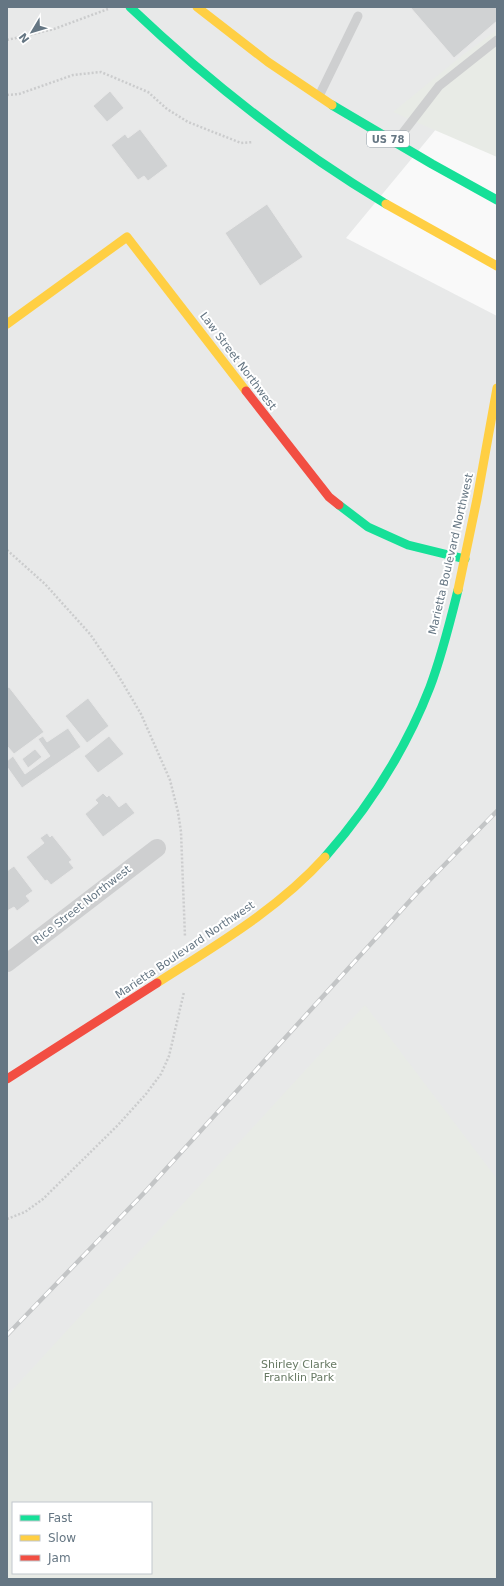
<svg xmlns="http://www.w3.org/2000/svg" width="504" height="1586" viewBox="0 0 504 1586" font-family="'DejaVu Sans',sans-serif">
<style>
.built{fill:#e8e9e9;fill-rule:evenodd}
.green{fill:#e8ebe6;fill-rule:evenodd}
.building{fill:#d0d2d3;stroke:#e8e8e8}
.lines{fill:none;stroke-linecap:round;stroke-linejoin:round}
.path{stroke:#cbcccd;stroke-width:2.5;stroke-dasharray:2 2;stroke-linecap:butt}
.lane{stroke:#cecfd0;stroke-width:9}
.street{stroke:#cecfd0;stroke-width:18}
.fast{stroke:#16e098;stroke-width:9}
.slow{stroke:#ffcf43;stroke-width:9}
.jam{stroke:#f24e42;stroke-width:9}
.rail-casing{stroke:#c3c5c6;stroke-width:4.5}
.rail{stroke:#fff;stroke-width:3;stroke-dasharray:9;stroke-linecap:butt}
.labels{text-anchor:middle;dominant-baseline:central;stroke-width:4;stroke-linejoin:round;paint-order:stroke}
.shield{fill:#fff;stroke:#939fa8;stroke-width:1}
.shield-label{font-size:10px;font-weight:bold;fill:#657683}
.street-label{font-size:11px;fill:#657683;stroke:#fff}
.park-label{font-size:11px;fill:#687a64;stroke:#fff}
</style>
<rect width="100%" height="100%" fill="#f9f9f9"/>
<path class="built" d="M7,7H497V59L490,64L346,238L497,316V1579H7ZM13,1503H151V1573H13Z"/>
<path class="green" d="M497,30V157L393,112L464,54Z
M365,1005L497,1179V1579H7V1396ZM13,1503H151V1573H13Z"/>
<path class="building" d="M410,7H497V21L454,58Z
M110,91L124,108L107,122L93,106Z
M140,129L168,166L148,181L144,176L138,180L111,145L125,134L128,138Z
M267,204L303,257L260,286L225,233Z
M9,687L44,732L14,754L7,746V688Z
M88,698L109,726L87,743L65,716Z
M68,728L81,747L22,788L7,767V761L13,756L25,774L50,756L38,739L43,736L47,742Z
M109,736L124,754L98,773L84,756Z
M35,749L42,757L28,768L22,759Z
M103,793L107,797L109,795L119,807L126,802L135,813L103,837L85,814L98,803L95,800Z
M47,833L50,837L52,835L72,860L69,862L74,868L51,885L47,880L45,881L26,857L44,843L40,838Z
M14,866L33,891L26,896L30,901L17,911L14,907L7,911V871Z"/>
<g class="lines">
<path class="path" d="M7,40L54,29L108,9
M7,95L19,94L73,75L101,72L148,92L167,109L188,122L241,143L253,142
M7,550L45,584L90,634L118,675L141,714L170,780L178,812L181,832L185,937
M7,1219L25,1212L43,1199L118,1125L146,1094L161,1074L169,1056L184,992"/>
<path class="lane" d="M319,96L358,16
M395,143L439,86L497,40"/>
<path class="street" d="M7,963L157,848"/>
<path class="fast" d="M130,7C209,82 293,148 386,204
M332,105L432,164L497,200
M339,505L368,527L408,545L465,559
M325,857C369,807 406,749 430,687C442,655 450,622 458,590"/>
<path class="slow" d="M197,7L268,62L332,105
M386,204L497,266
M7,324L127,237L246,391
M458,590L477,499L497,388
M157,983C216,945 277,910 325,857"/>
<path class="jam" d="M246,391L329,497L339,505
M7,1079L157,983"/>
<defs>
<path id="rail" d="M7,1335L145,1192L417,893L497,811"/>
</defs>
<use href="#rail" class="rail-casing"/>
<use href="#rail" class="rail"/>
</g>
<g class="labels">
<rect class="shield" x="367" y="131" width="42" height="16" rx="3"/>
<g class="shield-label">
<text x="388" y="139">US 78</text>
</g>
<g class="street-label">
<text transform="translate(238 361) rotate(53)">Law Street Northwest</text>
<text transform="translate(451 554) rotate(-77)">Marietta Boulevard Northwest</text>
<text transform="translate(82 905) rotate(-38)">Rice Street Northwest</text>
<text transform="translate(185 950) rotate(-34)">Marietta Boulevard Northwest</text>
</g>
<g class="park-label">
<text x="299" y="1364">Shirley Clarke<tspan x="299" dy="13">Franklin Park</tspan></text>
</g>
</g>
<rect width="504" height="1586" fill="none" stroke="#657683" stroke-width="16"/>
<rect x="12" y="1502" width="140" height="72" fill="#ffffff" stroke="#c1c8cd"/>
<rect x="20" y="1515" width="20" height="6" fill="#16e098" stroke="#c1c8cd"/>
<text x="48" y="1522" font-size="12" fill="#657683">Fast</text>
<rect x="20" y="1535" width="20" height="6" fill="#ffcf43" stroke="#c1c8cd"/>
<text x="48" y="1542" font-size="12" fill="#657683">Slow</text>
<rect x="20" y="1555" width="20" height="6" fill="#f24e42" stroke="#c1c8cd"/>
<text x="48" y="1562" font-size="12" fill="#657683">Jam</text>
<g transform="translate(32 32) rotate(232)" stroke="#ffffff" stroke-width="3" paint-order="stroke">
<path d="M0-3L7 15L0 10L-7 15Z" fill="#657683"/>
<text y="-6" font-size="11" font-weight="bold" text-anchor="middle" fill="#657683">N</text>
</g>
</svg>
